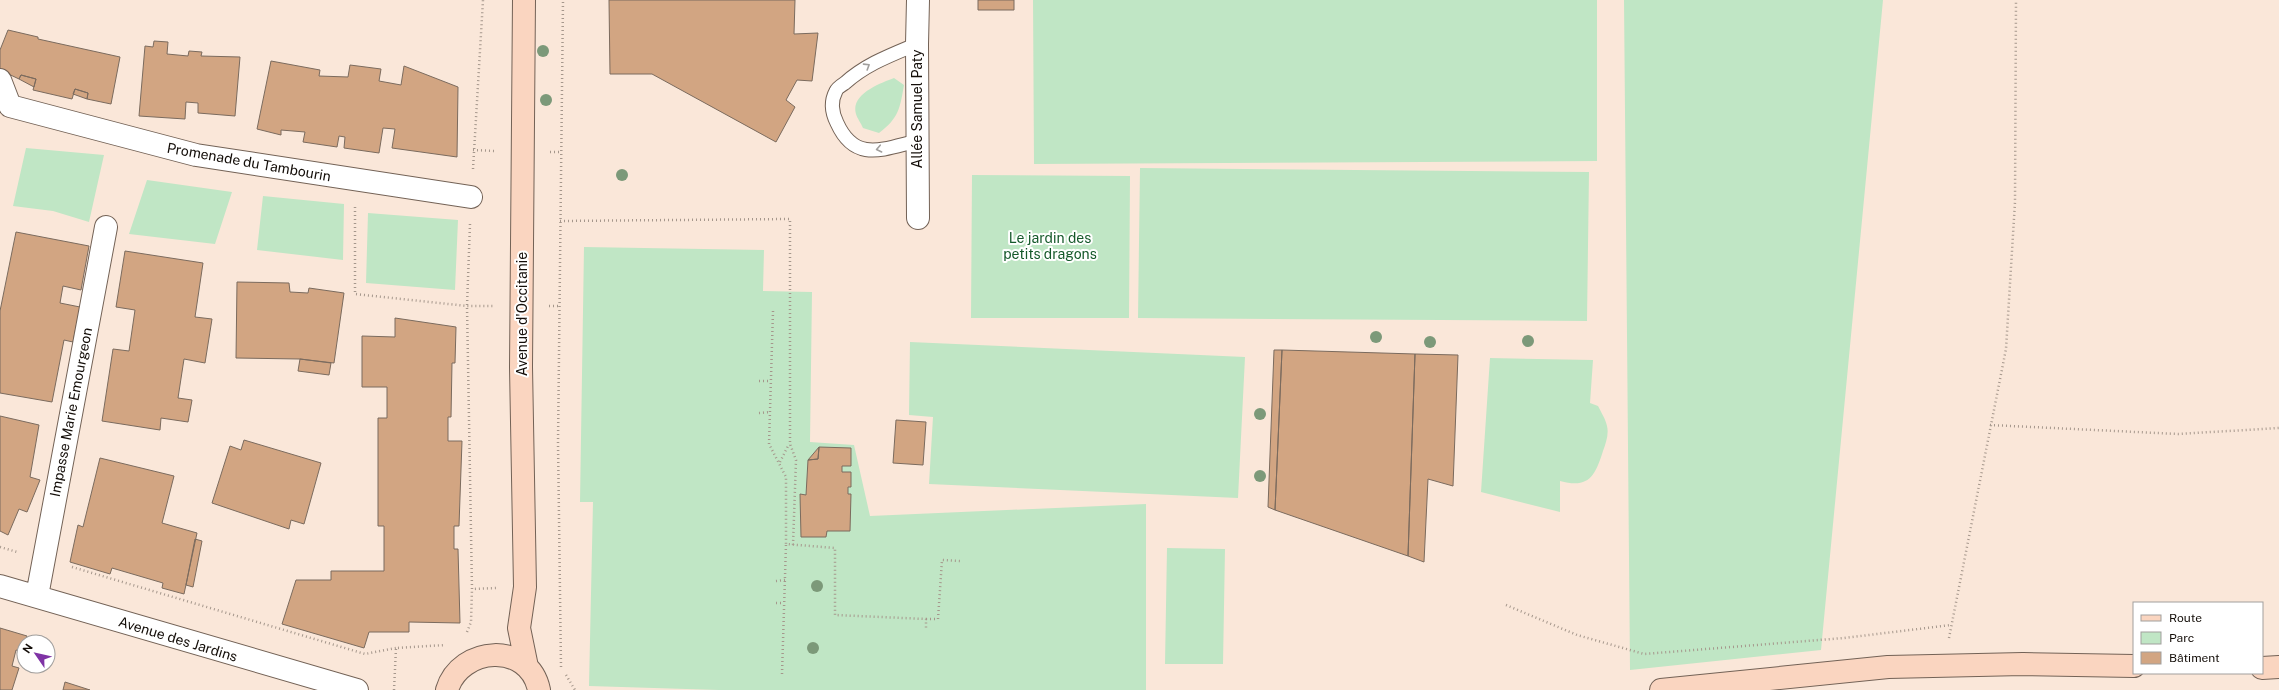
<svg xmlns="http://www.w3.org/2000/svg" width="2279" height="690" viewBox="0 0 2279 690" font-family="'Public Sans',sans-serif">
<style>
.green{fill:#c0e6c5}
.building{fill:#d2a582;stroke:#7b6b5e}
.lines{fill:none;stroke-linecap:round;stroke-linejoin:round}
.lane-casing{stroke:#736256;stroke-width:15}
.street-casing{stroke:#736256;stroke-width:24}
.secondary-casing{stroke:#736256;stroke-width:24}
.path{stroke:#a5978c;stroke-width:2.5;stroke-dasharray:1 3;stroke-linecap:butt}
.lane{stroke:#fff;stroke-width:13}
.street{stroke:#fff;stroke-width:22}
.secondary{stroke:#fad5c0;stroke-width:22}
.tree{fill:#7c9979}
.oneway{stroke:#a19f9d}
.labels{text-anchor:middle;dominant-baseline:central;stroke-width:4;stroke-linejoin:round;paint-order:stroke}
.street-label{font-size:14px;fill:#140e09;stroke:#fff}
.park-label{font-size:14px;fill:#15592a;stroke:#fff}
</style>
<rect width="100%" height="100%" fill="#fae7d9"/>
<path class="green" d="M1033,0H1597V161L1034,164Z
M1624,0H1883L1821,650L1630,670Z
M894,78L904,85C900,108 899,118 879,133L863,128C861,123 857,118 856,114C850,94 881,83 894,78Z
M26,148L104,155L89,222L53,211L13,206Z
M1140,168L1589,172L1587,321L1138,318Z
M972,175L1130,176L1129,318H971Z
M147,180L232,192L215,244L129,234Z
M263,196L344,204L343,260L257,250Z
M368,213L458,220L455,290L366,283Z
M584,247L764,250L763,291L812,292L810,442L854,445L870,516L1146,504V690H719L589,686L593,502H580Z
M910,342L1245,357L1238,498L929,484L933,417L909,415Z
M1490,358L1593,360L1590,403L1598,406C1601,412 1606,420 1607,426C1609,434 1606,443 1603,451C1595,476 1589,489 1560,481V512L1481,492Z
M1167,548L1225,549L1223,664H1165Z"/>
<path class="building" d="M609,0H795L794,34L818,33L812,81L797,80L786,100L795,107L776,142L652,74H610Z
M978,0H1014V10H978Z
M8,30L38,37V39L120,57L111,104L87,99L88,93L75,89L72,99L33,90L36,79L21,75L19,79L0,70V50Z
M154,41L168,42L167,54L188,56L189,51L202,52L201,56L240,57L235,116L198,113V103L186,102L185,119L139,116L145,46L153,47Z
M271,61L320,70L319,76L348,77L350,65L381,69L379,81L401,85L404,66L458,87L457,157L392,148L395,129L383,128L379,153L344,148L345,137L339,136L337,147L303,142L305,132L281,130V135L257,129Z
M21,75L36,79L34,87L19,79Z
M75,89L88,93L87,99L73,94Z
M16,232L89,246L81,290L63,286L60,303L80,307L73,342L64,340L52,402L0,393V311Z
M125,251L203,263L195,317L212,319L205,363L184,359L178,398L192,400L188,422L161,418L160,430L102,421L113,349L129,351L135,310L116,307Z
M237,282L289,283L290,292L308,293L309,288L344,293L334,363L300,359L236,358Z
M395,318L456,327L455,363H452L451,417H448V441H462L459,526H454V549H458L460,623L409,622V632H369L364,648L282,624L296,580H331V571H384V526H378V418H387V387H362V336L395,337Z
M1274,350H1282L1275,510L1268,507Z
M1282,350L1415,354L1408,556L1275,510Z
M1415,354L1458,355L1453,486L1428,479L1424,562L1408,556Z
M300,359L331,363L329,375L298,371Z
M0,416L39,425L30,477L40,480L27,512L19,509L8,535L0,531Z
M896,420L926,422L923,465L893,463Z
M244,440L321,463L304,524L291,520L289,529L212,503L230,446L241,450Z
M819,447L818,459L808,460Z
M819,447L851,448V466H842V472H851V487H848V494H851L850,531H827L826,537H801L800,494L806,495L808,460L818,459Z
M100,458L174,476L162,523L197,533L184,594L162,588L163,583L112,568L110,574L70,562L78,525L83,527Z
M195,539L202,541L193,587L186,585Z
M0,628L27,636L22,652L16,650L12,666L19,668L12,690H0Z
M65,682L90,690H63Z"/>
<g class="lines">
<defs>
<path id="lane" d="M917,44C891,55 866,64 845,83C842,85 837,88 836,91C830,102 832,113 837,123C855,163 883,149 917,141"/>
<path id="street" d="M0,80L10,106L196,155L471,197
M918,218L917,44L918,0
M0,586L357,690
M37,596L106,227"/>
<path id="secondary" d="M524,0L521,367L525,587L519,628L527,667
M2262,668L2279,667
M447,690C460,646 529,641 539,690
M1661,690L1888,667L2023,664L2134,666"/>
</defs>
<use href="#lane" class="lane-casing"/>
<use href="#street" class="street-casing"/>
<use href="#secondary" class="secondary-casing"/>
<path class="path" d="M473,150L495,151
M550,152H561
M473,169L483,0
M355,207V294L467,306H494
M560,221L790,219V444L796,460L793,545
M470,224L467,306L472,589L497,588
M549,306H559
M773,311L769,444L786,477V544L835,548V615L926,619V628
M759,381H771
M759,413L770,412
M1990,425L2178,434L2279,428
M780,462L789,444
M0,547L17,552
M72,567L365,654L396,648
M776,581L785,580
M776,603H784
M1506,605L1577,635L1644,654L1844,638L1951,625
M926,619H938L942,560L961,561
M467,632L471,622L472,589
M1949,638L2006,349L2015,202L2016,0
M561,667L558,443L563,0
M782,674L786,544
M566,675L575,690
M394,690L396,648L445,645"/>
<use href="#lane" class="lane"/>
<use href="#street" class="street"/>
<use href="#secondary" class="secondary"/>
</g>
<g class="tree">
<circle cx="543" cy="51" r="6"/>
<circle cx="546" cy="100" r="6"/>
<circle cx="622" cy="175" r="6"/>
<circle cx="1376" cy="337" r="6"/>
<circle cx="1528" cy="341" r="6"/>
<circle cx="1430" cy="342" r="6"/>
<circle cx="1260" cy="414" r="6"/>
<circle cx="1260" cy="476" r="6"/>
<circle cx="817" cy="586" r="6"/>
<circle cx="813" cy="648" r="6"/>
</g>
<defs><path id="oneway-chevron" d="M-2-3.5L2.5 0L-2 3.5" fill="none" stroke-width="1.6" stroke-linecap="round" stroke-linejoin="round"/></defs>
<g class="oneway">
<use href="#oneway-chevron" transform="translate(867 66) rotate(-32)"/>
<use href="#oneway-chevron" transform="translate(879 149) rotate(168)"/>
</g>
<g class="labels">
<g class="street-label">
<text transform="translate(917 109) rotate(-90)">Allée Samuel Paty</text>
<text transform="translate(249 162) rotate(10)">Promenade du Tambourin</text>
<text transform="translate(522 314) rotate(-90)">Avenue d'Occitanie</text>
<text transform="translate(71 412) rotate(-79)">Impasse Marie Emourgeon</text>
<text transform="translate(178 639) rotate(17)">Avenue des Jardins</text>
</g>
<g class="park-label">
<text x="1050" y="238">Le jardin des<tspan x="1050" dy="16">petits dragons</tspan></text>
</g>
</g>
<rect x="2133" y="602" width="130" height="72" fill="#ffffff" stroke="#a19f9d"/>
<rect x="2141" y="615" width="20" height="6" fill="#fad5c0" stroke="#a19f9d"/>
<text x="2169" y="622" font-size="12" fill="#140e09">Route</text>
<rect x="2141" y="632" width="20" height="12" fill="#c0e6c5" stroke="#a19f9d"/>
<text x="2169" y="642" font-size="12" fill="#140e09">Parc</text>
<rect x="2141" y="652" width="20" height="12" fill="#d2a582" stroke="#a19f9d"/>
<text x="2169" y="662" font-size="12" fill="#140e09">Bâtiment</text>
<g transform="translate(36 654) rotate(304)"><circle r="19" fill="#ffffff" stroke="#a19f9d"/>
<path d="M0-3L7 15L0 10L-7 15Z" fill="#7f33a5"/>
<text y="-6" font-size="11" font-weight="bold" text-anchor="middle" fill="#140e09">N</text>
</g>
</svg>
